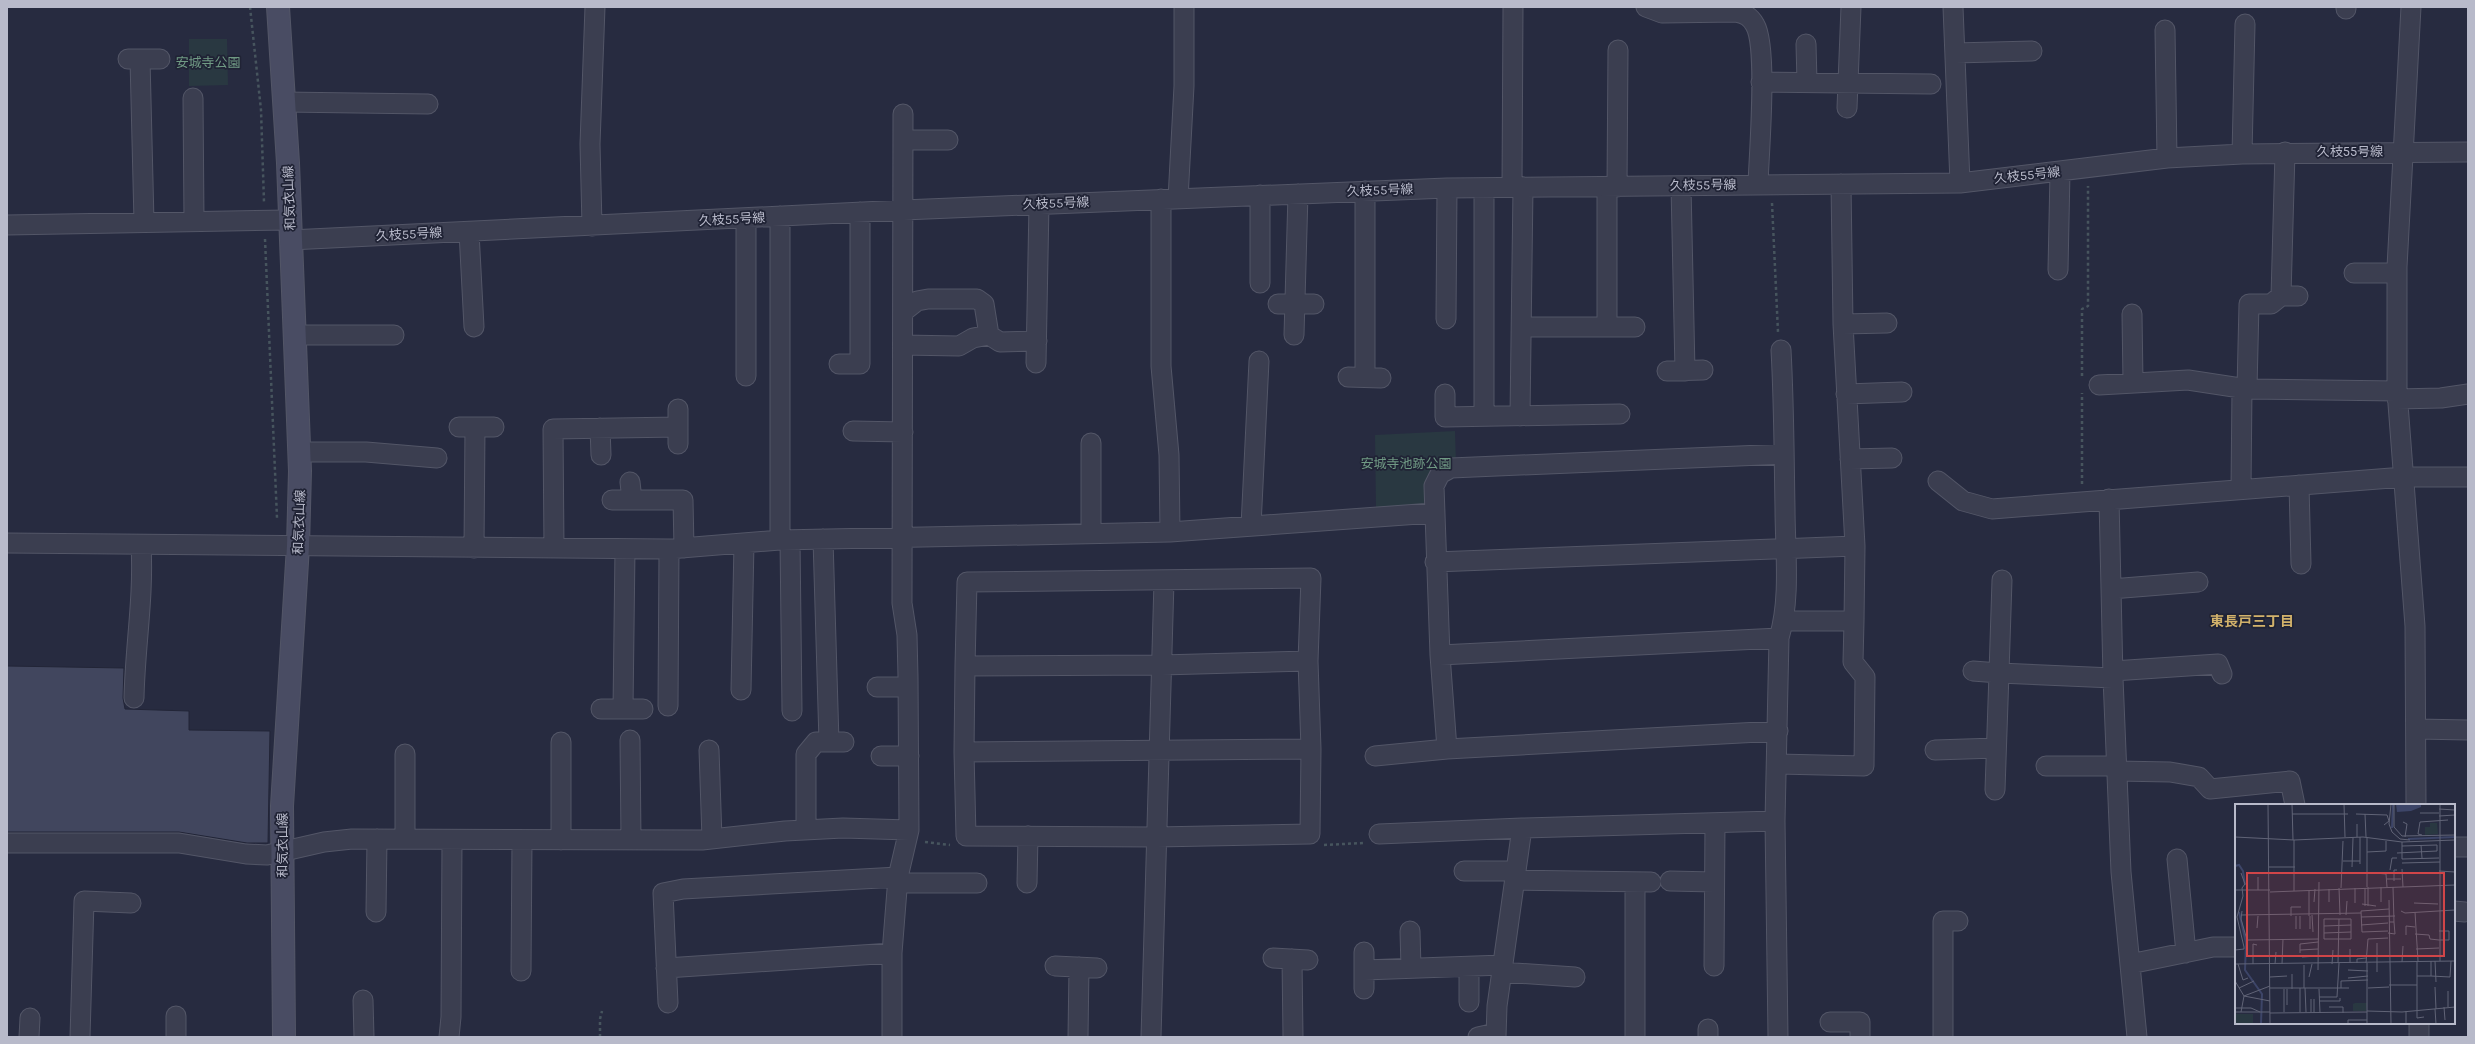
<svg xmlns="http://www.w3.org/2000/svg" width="2475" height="1044" viewBox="0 0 2475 1044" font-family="Karla,'Noto Sans JP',sans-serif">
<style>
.green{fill:#293841}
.building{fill:#41465e;stroke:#222537}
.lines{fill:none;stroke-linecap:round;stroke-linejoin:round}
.minor-casing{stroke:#535667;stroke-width:21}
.secondary-casing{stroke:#535667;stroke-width:24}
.path{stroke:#47555e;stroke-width:2.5;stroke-dasharray:3 3;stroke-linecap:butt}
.minor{stroke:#3b3e50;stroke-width:19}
.secondary{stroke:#494c63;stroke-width:22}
.labels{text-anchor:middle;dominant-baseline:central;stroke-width:3.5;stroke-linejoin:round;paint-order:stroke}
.park-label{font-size:13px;fill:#709a84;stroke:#202335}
.street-label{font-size:13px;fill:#b8baca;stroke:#202335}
.neighbourhood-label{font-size:14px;font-weight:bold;fill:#d2b26b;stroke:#202335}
.inset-river{fill:none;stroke:#3d4568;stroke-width:2}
.inset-road{fill:none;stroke:#616477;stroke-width:1}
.view{fill:#d04548;fill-opacity:0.15;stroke:#d04548;stroke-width:2}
.inset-edge{fill:none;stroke:#b8baca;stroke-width:2}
</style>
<rect width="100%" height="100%" fill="#272b40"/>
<path class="green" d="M189,39H227L228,85L189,86Z
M1455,431L1456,464L1428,506L1376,510L1375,435Z"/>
<path class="building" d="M7,666L124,668L123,698L125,709L189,711V730L270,731L268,843H247L179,832H7Z"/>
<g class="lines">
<defs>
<path id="minor" d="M1646,7L1662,13L1736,12C1745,14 1750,16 1755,25C1768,47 1759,153 1758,184
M1953,7L1960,183
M2411,7L2397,267V391L2415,626L2416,805
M2346,9V7
M2165,30L2167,158
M1806,44L1807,82
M1955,53L2032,51
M128,59H160
M140,59L144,222
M1761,82L1931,84
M193,98L194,221
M284,102L428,104
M1847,108L1851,7
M903,140H948
M2242,154L2245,24
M1681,186L1685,371
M1512,187L1513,7
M1607,187V327
M1617,187L1618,50
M1484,189V416
M1161,199V366L1169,455L1170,532
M1178,199L1184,86V7
M780,216V540
M746,218V376
M7,225L289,220
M592,226L590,144L595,7
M469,232L474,327
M290,240L903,210L1447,188L1960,183L2167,158L2242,154L2468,152
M2058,270L2060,172
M2354,273H2397
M1260,283V195
M2281,296L2285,152
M1278,304H1314
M903,312L917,301L928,299H977L984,304L989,335L1000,342L1037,341
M2132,314L2133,382
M1446,319L1447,188
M1843,324L1887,323
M1522,327H1635
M294,335H394
M1294,335L1298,194
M903,345L959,346L973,338L989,335
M1036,363L1039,204
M839,364H860V212
M1667,371L1703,370
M1348,377L1381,378
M1365,377V191
M2099,385L2188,380L2247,389L2397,391
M2247,389L2249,304H2271L2281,296H2298
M1445,394V417L1620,414
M1846,394L1902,392
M2397,399L2441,398L2468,394
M678,409V444
M1520,416L1523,187
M459,427H494
M600,428L601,455
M853,431L903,432
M1091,443V533
M299,452H366L437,458
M1850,459L1892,458
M1938,481L1963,501L1992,509L2404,477H2468
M630,482L632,500
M2299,485L2301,564
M2241,489L2242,388
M2109,499L2113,678L2121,872L2137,1037
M612,500H683L684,548
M1251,526L1259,361
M823,539L829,742
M790,540L792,711
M7,543L669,549L780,540L1170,532L1433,513
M474,548L475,427
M554,548L553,429L678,427
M1435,562L1855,546
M1311,578L1308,661L1161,665L965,666L967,582Z
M2111,589L2198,582
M1784,621H1854L1855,546L1843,324L1841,184
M1440,655L1779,638
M965,666L964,752L1311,749L1308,661
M1973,671L1999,673L2002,580
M2113,671L2218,664L2222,674
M877,687H908
M741,690L744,543
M134,698C135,647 144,597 141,545
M668,706L669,549
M601,709H643
M623,709L625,549
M2417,729L2468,730
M1778,731L1447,749L1440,655L1434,486L1440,474L1451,468L1784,454
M630,740L631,840
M561,742V840
M709,750L712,839
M1935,750L1996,748
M964,752L966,836L1156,837L1310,834L1311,749
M405,754V839
M881,756H909
M1375,756L1447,749
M1777,764L1864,766L1865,677L1853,662L1854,621
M2046,766H2117
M2117,771L2170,772L2199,777L2210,789L2290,781L2295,805
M1995,790L1999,673L2113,678
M806,830V754L816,742H844
M1379,834L1522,828
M7,843H179L246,854L267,855L324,842L352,839L702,840L785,831L843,828L909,830
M2454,847H2468
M2177,859L2186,953
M1464,871H1516
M1515,880L1651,882
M1670,881L1714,882
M1635,882V1037
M897,883H977
M1027,883L1028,836
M2454,911L2465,912
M376,912L377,839
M1410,931L1411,968
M1364,952V989
M1273,958L1308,960
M1292,959L1293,1037
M2130,964L2213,947H2236
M1055,966L1097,968
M1714,966L1715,823
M666,968L892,953
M1364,970L1503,965
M521,971L522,840
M1501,972L1575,977
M363,1000L364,1037
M1469,1002V967
M668,1003L663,893L683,889L898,877
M1830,1022H1860V1037
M2419,1023V1037
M29,1037L30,1018
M80,1037L84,901L131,903
M176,1037V1016
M449,1037L451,1017L452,840
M892,1037V953L898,877L909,830L908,677L907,635L902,603L903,114
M1078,1037L1079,967
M1151,1037L1164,581
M1478,1037L1496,1033
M1496,1037L1497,1006L1522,828L1775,821
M1708,1037V1029
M1778,1037L1775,821L1779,638C1791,598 1785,550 1785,508C1784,455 1784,403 1781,350
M1943,1037V921H1958"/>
<path id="secondary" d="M278,7L288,163L300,471L298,546L282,806L284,1037"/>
</defs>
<use href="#minor" class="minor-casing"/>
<use href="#secondary" class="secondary-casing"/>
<path class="path" d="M250,7L261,110L264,202
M1772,203L1778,332
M265,239L277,518
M2082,376V309L2088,306V186
M2082,484V393
M925,842L950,845
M1324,845L1363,843
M600,1037V1019L602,1011"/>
<use href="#minor" class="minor"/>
<use href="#secondary" class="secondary"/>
</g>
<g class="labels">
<g class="park-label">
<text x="208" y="62">安城寺公園</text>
<text x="1406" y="463">安城寺池跡公園</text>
</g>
<g class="street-label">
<text x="2350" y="151">久枝55号線</text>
<text transform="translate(2027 175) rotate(-6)">久枝55号線</text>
<text transform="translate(1703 185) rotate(-1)">久枝55号線</text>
<text transform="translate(1380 190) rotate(-2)">久枝55号線</text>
<text transform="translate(289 198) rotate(-92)">和気衣山線</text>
<text transform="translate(1056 203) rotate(-2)">久枝55号線</text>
<text transform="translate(732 219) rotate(-3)">久枝55号線</text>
<text transform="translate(409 234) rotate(-3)">久枝55号線</text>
<text transform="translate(299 522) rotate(-88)">和気衣山線</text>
<text transform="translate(282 845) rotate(-90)">和気衣山線</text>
</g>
<g class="neighbourhood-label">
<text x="2252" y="621">東長戸三丁目</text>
</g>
</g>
<g transform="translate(2235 804)">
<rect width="220" height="220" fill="#272b40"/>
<path d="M195,19H202L203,30L190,31V23H195ZM120,199H132L131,207H118V200ZM0,210H18V220H0Z" fill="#293841"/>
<path d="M161,0H186V3L176,7L162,8Z" fill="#3d4568"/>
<path class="inset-river" d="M157,24L158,0M173,35L220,33M0,62L4,61L8,67L10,81M4,108L11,139L10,166L27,190L26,220"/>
<path class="inset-road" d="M33,0L35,220M57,0L58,36M109,0L110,33M156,0L154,20L157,28L165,35L175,36M159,0V23L167,32L220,31M205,0V157M204,5L220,6M185,9H204M57,10H113M121,10L152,11L154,17L149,21M130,10L131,33M204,12L220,11M168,18L172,20L170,33M187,31L183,30L185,18L213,16M0,33L59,36L128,33L167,38L220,36M122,33V20M125,33V60M59,36V87M167,38V55L204,54M186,41L187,54M132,48L151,47V37M162,49L202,47V41L167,42M108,57H125M167,59L205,58M34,63H60M117,63L118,34M167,65L168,83M155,66L157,54H162M204,67L220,68M140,69L151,70L152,83M23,73V86M152,75H166M159,77V66H162M132,83V33M146,83V98M104,84L105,111M106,84L108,37M130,84V102M0,86H35M74,86V112M35,88L220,81M154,96L156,220M79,98L80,85M94,98V85M120,99V84M179,99L203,100M127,100L141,102M133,102V83M7,107L6,115L12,136L84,135M166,107L170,109L220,106M180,108L183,157M6,111L126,109M77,111L78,128M111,111L112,97M56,112V103H66M75,112V125M126,113L160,112M89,115H116V121L89,122ZM154,118H159L158,83M126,121L153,119M89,122V129L116,128V121M22,124L23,112M61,125V112M65,125V112M153,127L127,128L126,107L154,105M89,129V135H116V128M153,129L160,130L159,118M180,130L194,131L195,135L204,136M171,131V122L180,123M204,136H214V127H204M142,139V168M115,145V159M181,145L204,144M0,146L9,145V143L2,113L8,92L7,84L10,80L6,69M65,146L83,145M65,149V140L83,138M67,153L83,152M182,157V214L189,213M196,157V172L215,173L216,157M200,157L201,178M167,158L168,142M103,159L104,115M122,159V155L131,154M131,159L133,135L153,134M0,160L220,157M3,160L8,176L13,174M18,160V140L22,141M40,160L41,148M47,160L48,135M97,160L98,146M83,166L84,78M113,166L133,167M57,170V185M182,172H196M35,173L52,172M74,173L77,160M113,174L133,172M0,177L9,192L6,208M154,181H182M200,183L201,205M4,184L19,177M35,184H114M65,184V208M69,184V161M70,184L71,208M106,184V177L133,176M133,184L154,183M49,185V208M84,185L85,209M213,187V203M9,192L35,182M9,192L35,197M84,193H102L104,159M76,195V208M79,195V209M85,197H105V194M52,201V185M94,203H108V209M209,203L210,216M0,204H16L25,208M200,205L201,220M132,207L167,208L220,203M0,208H35M35,209L132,208M113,220V216H132M132,220V159M171,220V207"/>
<path class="view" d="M12,69H209V152H12Z"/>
<rect width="220" height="220" class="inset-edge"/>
</g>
<rect width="2475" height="1044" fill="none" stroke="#b8baca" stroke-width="16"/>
</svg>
